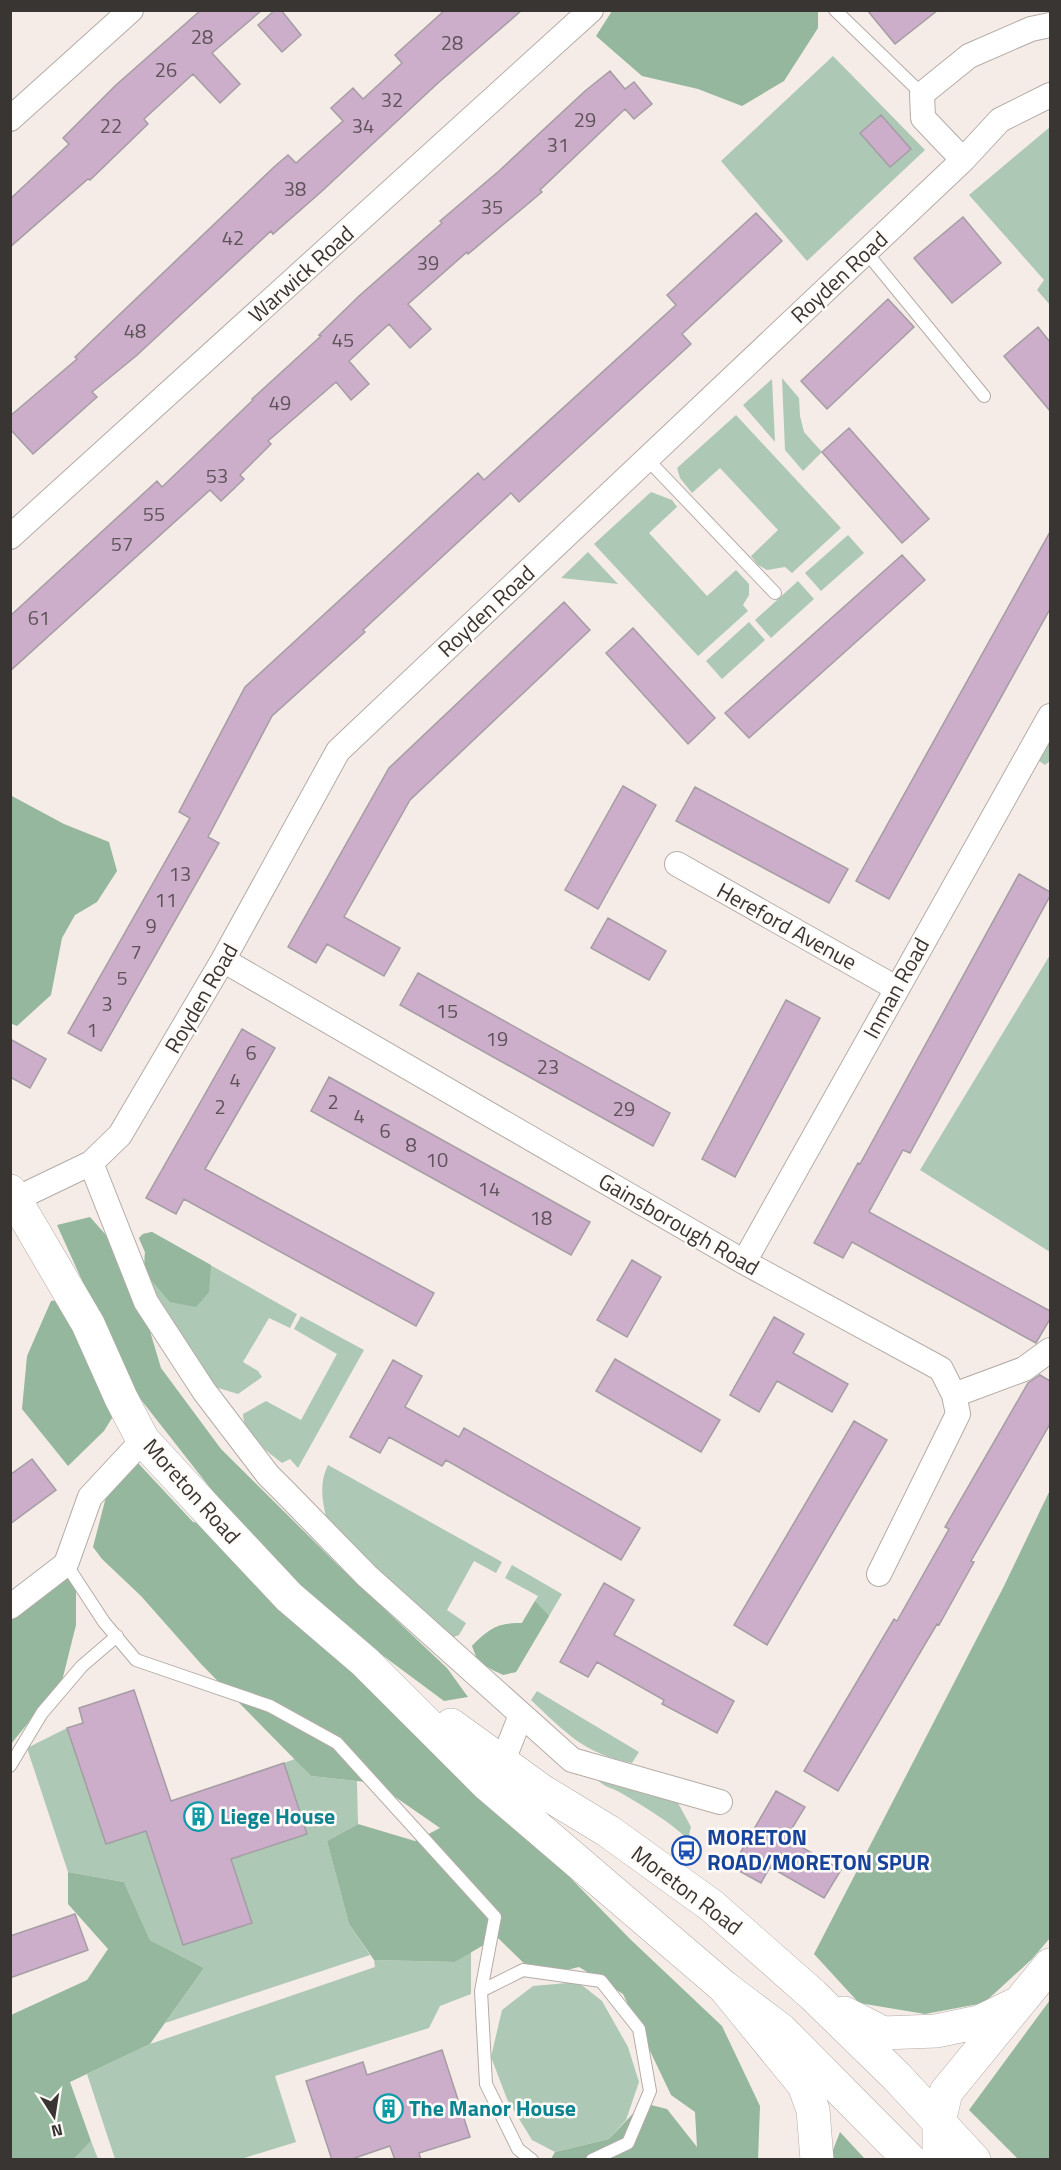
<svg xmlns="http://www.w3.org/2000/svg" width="1061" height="2170" viewBox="0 0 1061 2170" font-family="'Titillium Web',sans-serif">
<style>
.green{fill:#adc8b4}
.forest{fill:#94b79d}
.building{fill:#ccadca;stroke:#a49da3;stroke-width:1.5}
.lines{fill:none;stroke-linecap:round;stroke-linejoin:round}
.lane-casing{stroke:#b4aca7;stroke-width:14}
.street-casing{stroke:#b4aca7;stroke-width:26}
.primary-casing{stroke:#b4aca7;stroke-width:34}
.highway-casing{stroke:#b4aca7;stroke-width:34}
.lane{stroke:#fff;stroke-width:12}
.street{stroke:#fff;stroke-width:24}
.primary{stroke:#fff;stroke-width:33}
.highway{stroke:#fff;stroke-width:33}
.labels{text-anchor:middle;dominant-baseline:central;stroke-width:5;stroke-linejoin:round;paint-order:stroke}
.number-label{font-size:20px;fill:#5e5359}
.street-label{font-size:22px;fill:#393533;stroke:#fefbf9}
.culture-label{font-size:22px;font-weight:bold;fill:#0d838f;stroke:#fefbf9;text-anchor:start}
.transit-label{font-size:22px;font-weight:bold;fill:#164399;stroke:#fefbf9;text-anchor:start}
</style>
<rect width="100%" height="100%" fill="#f5ece7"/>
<path class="green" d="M833,56L925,150L807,261L721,161Z
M1050,127V305L1037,290L1044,280L969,195Z
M782,378L799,398L800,416L804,432L822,452L803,471L785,450Z
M772,379L775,442L743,405Z
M736,415L841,528L792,573L785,567L767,570L758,565L751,556L778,530L720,468L692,493L680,478L677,468Z
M651,492L672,500L677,507L649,533L707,596L736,570L749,584V595L743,605L748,611L698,656L594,544Z
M848,535L864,553L821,591L805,573Z
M588,552L618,584L561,578Z
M798,581L814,599L771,638L755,620Z
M749,622L765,640L722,679L706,661Z
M1050,741V761L1045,765L1039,761Z
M1050,955V1252L920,1170Z
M152,1232L297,1314L290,1328L269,1318L243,1362L258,1371L262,1377L238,1394L215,1387L209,1380L148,1281L144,1272L145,1252L139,1238L143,1234Z
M301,1316L364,1350L298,1468L290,1459L282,1463C265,1449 244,1437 243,1414L266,1401L301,1420L337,1354L294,1329Z
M328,1465L502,1562L496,1573L474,1561L447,1610L466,1623L459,1635L451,1638L328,1525C323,1504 318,1485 328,1465Z
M512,1565L562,1594L516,1672C490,1677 486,1665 472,1646C489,1629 497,1623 522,1623L538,1596L505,1578Z
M537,1691L639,1752L632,1763C584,1754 565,1732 531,1700Z
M67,1728L106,1844L146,1831L184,1945L252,1923L227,1845L238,1842L242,1856L307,1834L284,1763L295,1759L311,1776L357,1781L358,1824L327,1841L349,1924L370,1955L165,2023L204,1968L150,1940L124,1882L68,1872L27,1748Z
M597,1779L666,1796L678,1803L691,1827L688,1839C667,1820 645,1807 621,1793C613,1788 603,1787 597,1779Z
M471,1952V1994L440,2006L429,2028L275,2076L296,2142L241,2159H115L87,2074L150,2044L375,1967L374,1960L455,1962Z
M578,1982L602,2001L628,2047L639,2082L626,2120L609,2139L555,2152L532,2140L507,2099L491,2057L502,2010L533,1986Z
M91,2141L98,2159H74Z"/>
<path class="forest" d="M612,11H818V28L784,81L742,106L698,89L642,76L596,36Z
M10,795L64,824L109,842L117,871L97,902L75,915L62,938L51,995L17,1026L10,1023Z
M90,1217L129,1261L161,1368L221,1449L338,1565L447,1668L468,1697L444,1701L378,1652L347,1663L511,1817L630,1939L722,2026L760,2106L758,2159H551L555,2152L609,2139L643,2103L667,2109L697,2147L695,2112L671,2095L623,1994L579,1967L538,1977L497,1937L455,1962L374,1960L349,1924L327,1841L358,1824L415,1841L440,1828L375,1783L311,1776L202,1665L141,1596L102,1559L93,1547L107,1493L138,1463L193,1522L204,1524L218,1498L131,1387L104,1431L68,1466L22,1409L27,1356L51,1301L89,1296L57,1225Z
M152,1232L211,1265L209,1292L196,1307L170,1302L144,1272L145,1252L139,1238L143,1234Z
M1050,1490V1938L1032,1959L984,2003L925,2014L859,2003L814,1954L1004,1586Z
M65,1574L76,1589V1625L62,1681L11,1744V1618Z
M535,1601L549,1616L516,1672L503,1675L478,1662L472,1646C489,1629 497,1623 522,1623Z
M68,1872L124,1882L150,1940L204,1968L150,2044L70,2082L91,2141L74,2159H11V2015L87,1980L108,1949L68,1904Z
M1050,2000V2159H1018L969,2110Z
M840,2132L865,2159L829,2160Z"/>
<path class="building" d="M201,10H262L212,53L240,84L220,103L193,74L144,119L148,124L90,180L88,179L10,247V199L69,144L63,138L116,85Z
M275,10H281L301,35L282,52L258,25Z
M445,10H522L438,83L321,192L273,234L271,231L136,356L92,392L97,397L33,454L10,429V416L77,359L75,357L274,167L288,155L296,163L343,121L331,108L353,88L363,99L402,63L395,55Z
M867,10H938L895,44Z
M610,71L625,89L634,82L652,104L634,119L625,109L540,190L542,192L468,254L467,252L408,304L431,329L410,348L389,324L349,361L369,384L351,400L336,382L268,441L271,444L240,475L244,479L221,501L210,490L10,671V616L157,481L162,487L253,400L252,399L321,336L319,335L359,296L442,223L440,221L499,171L585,91Z
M881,115L911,149L890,167L860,133Z
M756,213L782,241L682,334L691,344L519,502L511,493L363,630L365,632L272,716L208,837L219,843L101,1051L68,1033L190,818L179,812L245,687L478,473L484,480L676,305L667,295Z
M963,217L1001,263L952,303L914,258Z
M888,299L914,327L827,409L801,381Z
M1038,327L1050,342V411L1004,356Z
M849,428L929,519L902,543L822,452Z
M1050,532V609L889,899L856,881Z
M902,555L925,580L749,738L725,713Z
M564,602L590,630L410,800L344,917L400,948L384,976L327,944L316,963L288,947L389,768Z
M633,628L715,718L688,744L606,653Z
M623,786L656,805L598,909L565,890Z
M695,787L848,869L829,903L676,821Z
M1019,874L1050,892V896L910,1153L903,1150L869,1212L1050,1311V1319L1036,1343L852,1242L843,1258L814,1243L858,1163L860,1164Z
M608,918L666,951L649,980L591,948Z
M418,973L670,1113L653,1146L400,1005Z
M786,1000L820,1018L735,1177L702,1159Z
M242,1029L275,1048L205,1169L434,1293L416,1326L184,1199L176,1214L146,1198Z
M10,1039L46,1059L30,1088L10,1077Z
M329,1077L590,1222L571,1255L311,1111Z
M632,1260L661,1277L627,1337L597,1320Z
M774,1317L804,1334L793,1353L848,1384L832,1412L777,1381L759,1412L730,1395Z
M615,1359L720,1420L701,1452L596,1391Z
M393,1360L422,1376L405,1407L459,1437L464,1428L640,1528L621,1560L446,1460L442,1466L389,1437L380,1453L350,1437Z
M1040,1375L1050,1381V1424L971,1561L974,1562L939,1625L937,1624L838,1791L804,1771L894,1619L897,1621L949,1529L945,1527L1028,1383Z
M854,1421L887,1440L767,1645L734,1625Z
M32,1459L56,1490L10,1524V1475Z
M604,1583L634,1600L614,1635L734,1701L717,1733L662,1704L664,1700L597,1662L588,1677L560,1662Z
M134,1690L171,1801L284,1763L307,1834L231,1859L252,1923L183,1945L146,1831L106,1844L67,1728L83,1723L79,1708Z
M776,1791L805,1807L786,1838L841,1870L824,1898L770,1867L761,1883L732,1867Z
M75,1914L88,1950L10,1978V1936Z
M442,2050L470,2137L419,2153L421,2160H395L390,2146L349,2160H332L306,2081L363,2062L367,2075Z"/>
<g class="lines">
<defs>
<path id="lane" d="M835,10L922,94
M866,252L984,396
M647,459L775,593
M66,1564L104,1622L136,1660L270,1706L337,1743L495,1917L481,1991L486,2084L518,2149L532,2160
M10,1766L42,1713L82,1666L117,1636
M481,1991L523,1970L601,1981L639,2029L650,2091L628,2143L592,2160"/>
<path id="street" d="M10,119L131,10
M963,160L923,118L922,94L969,56L1031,29L1050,25
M10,537L591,10
M677,864L896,988
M223,960L744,1262L941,1369L954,1395L958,1414L879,1574
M91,1163L146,1302L204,1391L268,1475L287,1494L367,1576L572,1760L720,1802
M16,1199L91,1163L120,1135L223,960L338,751L963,160L1000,120L1050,95
M744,1262L1050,716
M954,1395L1024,1369L1050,1350
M10,1607L66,1564L90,1497L143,1440
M502,1763L521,1715"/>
<path id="primary" d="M10,1191L88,1324L121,1398L143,1440L213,1516L289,1597L365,1662L488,1785L724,1987L781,2030L910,2160
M451,1725L542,1791L608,1831L712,1906L813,1995L897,2077L974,2160
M844,2013L883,2033L936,2031L979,2022L1014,2005
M939,2160V2122L946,2092L1050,1965"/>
<path id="highway" d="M724,1987L804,2085L813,2110L817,2160"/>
</defs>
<use href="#lane" class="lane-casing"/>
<use href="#street" class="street-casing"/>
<use href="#primary" class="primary-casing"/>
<use href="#highway" class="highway-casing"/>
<use href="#lane" class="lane"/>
<use href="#street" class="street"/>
<use href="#primary" class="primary"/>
<use href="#highway" class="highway"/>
</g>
<defs>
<symbol id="building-ring" viewBox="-11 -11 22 22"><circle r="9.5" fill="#fefbf9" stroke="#0f9aa8" stroke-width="1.5"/><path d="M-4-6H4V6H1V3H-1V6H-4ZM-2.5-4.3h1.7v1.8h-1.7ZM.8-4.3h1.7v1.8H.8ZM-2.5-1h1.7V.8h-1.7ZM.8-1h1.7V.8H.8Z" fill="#0f9aa8"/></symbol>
<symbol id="bus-ring" viewBox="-11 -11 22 22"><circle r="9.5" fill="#fefbf9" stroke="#1a4fb4" stroke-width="1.5"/><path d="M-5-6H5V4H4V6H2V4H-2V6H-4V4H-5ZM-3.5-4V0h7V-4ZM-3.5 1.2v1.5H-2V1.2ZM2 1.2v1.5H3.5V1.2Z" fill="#1a4fb4"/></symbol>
</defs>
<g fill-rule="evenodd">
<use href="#building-ring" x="182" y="1800" width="33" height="33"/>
<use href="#bus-ring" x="670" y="1834" width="33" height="33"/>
<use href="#building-ring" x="372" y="2092" width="33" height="33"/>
</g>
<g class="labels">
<g class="number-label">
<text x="202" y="36">28</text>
<text x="452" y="42">28</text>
<text x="166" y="69">26</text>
<text x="392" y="99">32</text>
<text x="585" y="119">29</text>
<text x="111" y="125">22</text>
<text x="363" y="125">34</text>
<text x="558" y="144">31</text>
<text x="295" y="188">38</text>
<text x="492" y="206">35</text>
<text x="233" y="237">42</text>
<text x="428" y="262">39</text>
<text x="135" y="330">48</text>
<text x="343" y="339">45</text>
<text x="280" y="402">49</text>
<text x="217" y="475">53</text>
<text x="154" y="513">55</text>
<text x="122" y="543">57</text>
<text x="39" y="617">61</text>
<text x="180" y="873">13</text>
<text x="166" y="899">11</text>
<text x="151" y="925">9</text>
<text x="136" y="951">7</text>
<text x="122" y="977">5</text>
<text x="107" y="1003">3</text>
<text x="447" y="1010">15</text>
<text x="92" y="1029">1</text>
<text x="497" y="1038">19</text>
<text x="251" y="1052">6</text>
<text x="548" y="1066">23</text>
<text x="235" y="1079">4</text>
<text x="333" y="1101">2</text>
<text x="220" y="1106">2</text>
<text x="624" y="1108">29</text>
<text x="359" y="1115">4</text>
<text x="385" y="1130">6</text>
<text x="411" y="1144">8</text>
<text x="437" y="1159">10</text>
<text x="489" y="1188">14</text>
<text x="541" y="1217">18</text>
</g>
<g class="street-label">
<text transform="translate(301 274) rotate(-42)">Warwick Road</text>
<text transform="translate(839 277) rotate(-43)">Royden Road</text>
<text transform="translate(486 611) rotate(-43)">Royden Road</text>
<text transform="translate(787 926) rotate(29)">Hereford Avenue</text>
<text transform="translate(896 988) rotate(-61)">Inman Road</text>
<text transform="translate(201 998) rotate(-60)">Royden Road</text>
<text transform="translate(679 1224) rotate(30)">Gainsborough Road</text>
<text transform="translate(192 1491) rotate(48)">Moreton Road</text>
<text transform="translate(687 1890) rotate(37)">Moreton Road</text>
</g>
<g class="culture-label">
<text x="220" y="1816">Liege House</text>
<text x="409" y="2108">The Manor House</text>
</g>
<g class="transit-label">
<text x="707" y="1837">MORETON<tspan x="707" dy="25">ROAD/MORETON SPUR</tspan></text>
</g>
</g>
<rect width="1061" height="2170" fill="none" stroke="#393533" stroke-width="24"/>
<g transform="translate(54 2116) rotate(168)" stroke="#fefbf9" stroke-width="4.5" paint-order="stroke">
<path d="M0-4.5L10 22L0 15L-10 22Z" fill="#393533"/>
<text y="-9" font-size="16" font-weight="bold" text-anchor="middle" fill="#393533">N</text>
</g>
</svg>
